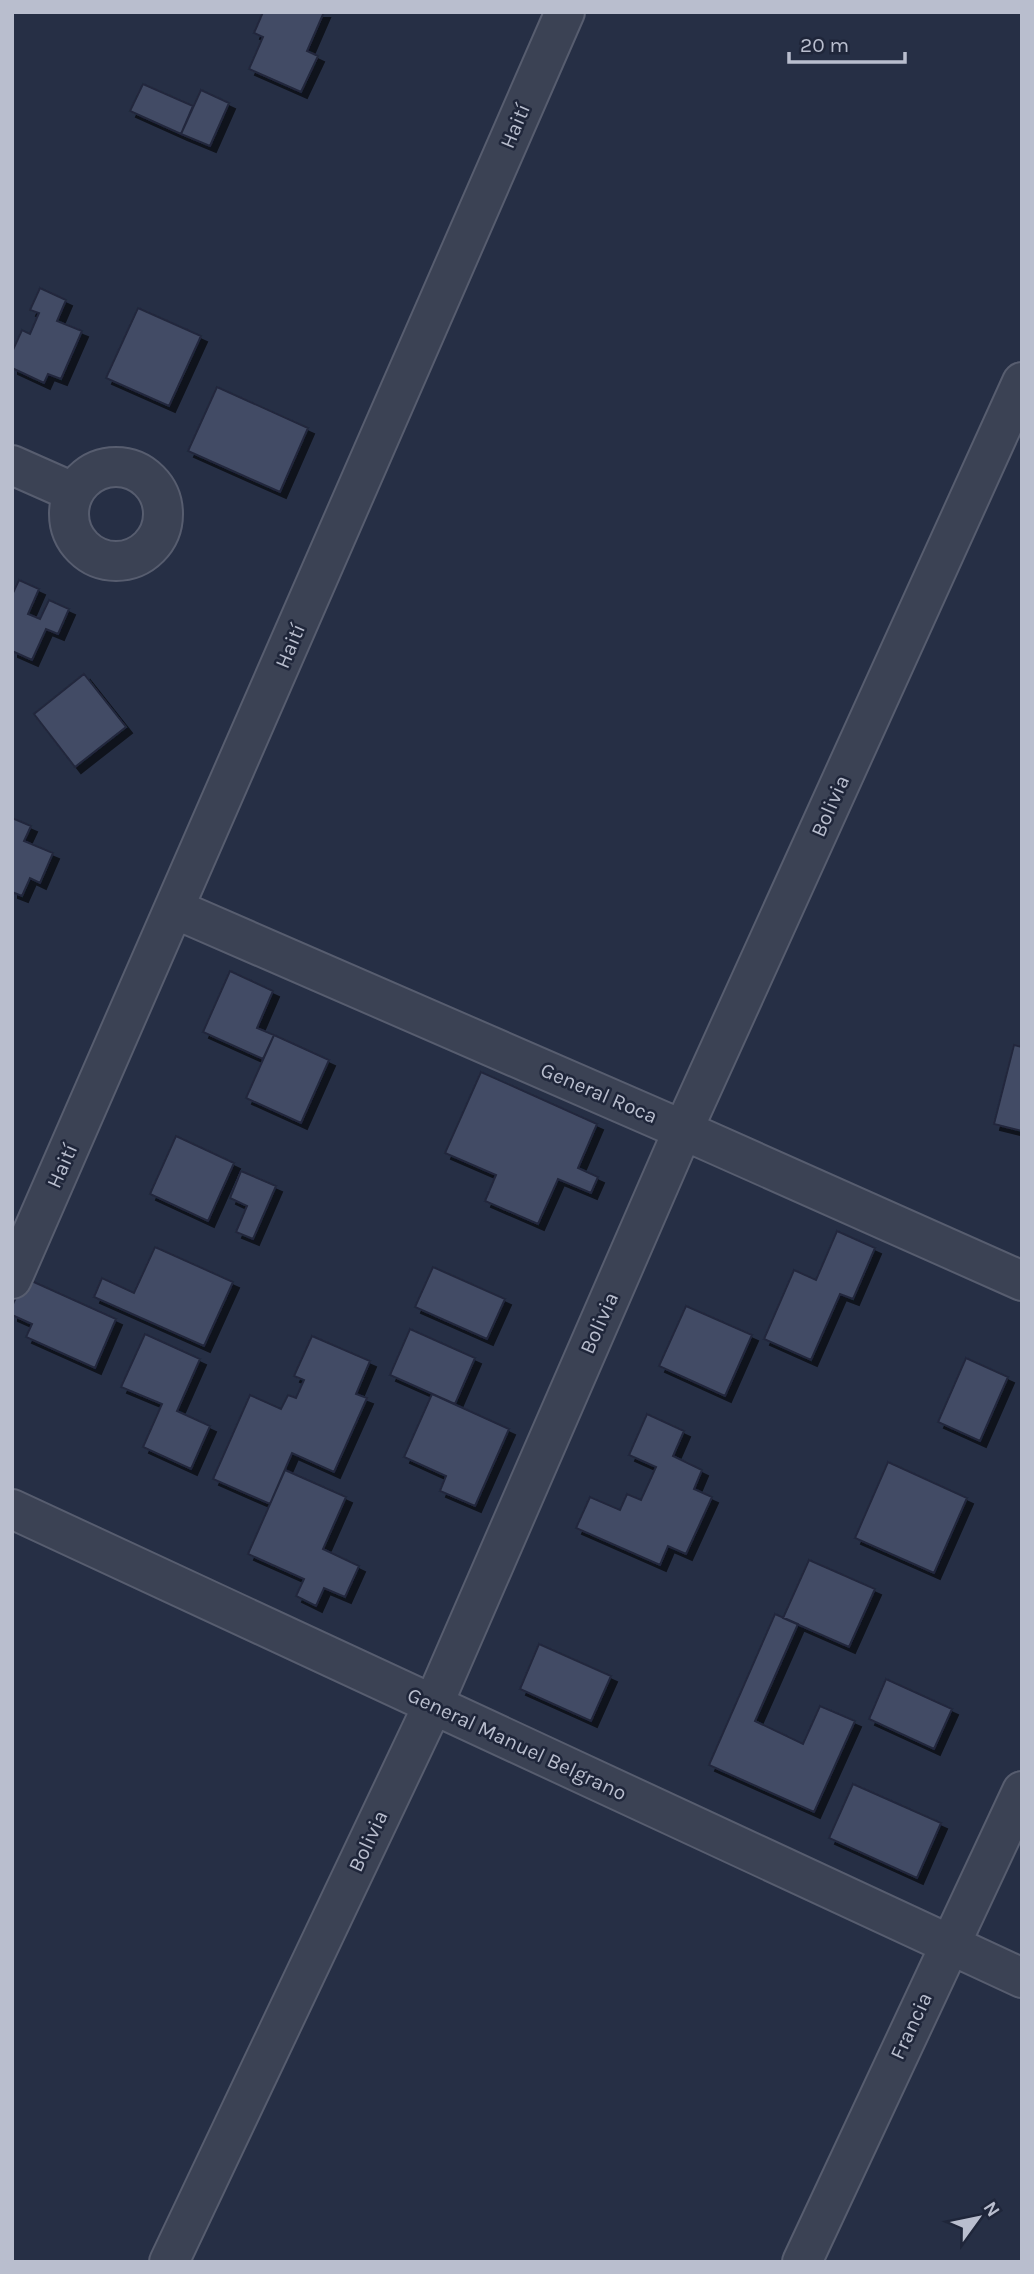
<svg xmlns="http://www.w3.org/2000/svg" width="1034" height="2274" viewBox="0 0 1034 2274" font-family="Karla,sans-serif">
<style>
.building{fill:#434c65;stroke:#22283c;stroke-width:2;filter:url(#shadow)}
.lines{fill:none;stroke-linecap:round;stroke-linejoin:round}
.minor-casing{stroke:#575d6f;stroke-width:42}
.minor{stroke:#3b4254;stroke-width:38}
.labels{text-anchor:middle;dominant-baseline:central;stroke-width:5;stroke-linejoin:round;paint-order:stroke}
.street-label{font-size:21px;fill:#b9bece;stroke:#1f263a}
</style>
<defs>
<filter id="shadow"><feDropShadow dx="6" dy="6" stdDeviation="0" flood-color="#0009"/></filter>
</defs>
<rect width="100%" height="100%" fill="#262f45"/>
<path class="building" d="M263,12H324L307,51L318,56L301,92L249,69L263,37L254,33Z
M143,84L193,106L181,134L130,111Z
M201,90L229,103L210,146L181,134Z
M40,288L66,300L57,321L82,331L61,379L48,374L44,383L12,368V352L22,330L30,334L39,313L30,310Z
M138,308L201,336L169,406L106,378Z
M217,387L308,428L280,492L188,451Z
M19,580L39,589L28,614L40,619L49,600L69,609L58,634L46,629L32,660L12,651V595Z
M84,674L126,727L75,767L34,714Z
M12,818L31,826L24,841L53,853L40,883L30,878L22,896L12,892Z
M230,971L273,991L257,1028L274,1035L263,1059L203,1032Z
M274,1035L329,1060L301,1123L246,1098Z
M1014,1045L1022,1047V1131L994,1124Z
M481,1072L597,1124L578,1168L598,1177L591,1193L558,1179L538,1224L485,1201L496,1175L445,1153Z
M176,1136L234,1163L208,1221L150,1194Z
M241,1171L276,1186L253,1239L236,1232L247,1206L230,1198Z
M837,1231L875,1248L853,1299L840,1294L811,1360L764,1339L794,1270L816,1280Z
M155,1247L233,1282L204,1346L94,1297L102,1278L134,1293Z
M433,1267L505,1299L487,1339L415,1307Z
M25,1278L116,1319L95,1368L26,1337L32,1324L12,1315V1306Z
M686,1306L752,1335L725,1396L659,1366Z
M410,1329L475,1358L455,1404L390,1375Z
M145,1334L200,1359L177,1411L210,1426L191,1469L143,1447L162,1404L121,1387Z
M312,1336L370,1361L356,1394L367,1398L334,1472L292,1453L270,1504L213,1479L250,1395L281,1409L288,1395L296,1398L304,1380L294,1376Z
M966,1358L1008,1377L980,1441L938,1422Z
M432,1394L509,1429L475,1506L440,1491L446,1476L404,1457Z
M647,1414L684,1431L673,1456L702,1470L694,1489L712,1497L686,1554L668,1546L660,1565L576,1528L590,1497L620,1510L627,1494L641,1500L656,1467L629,1455Z
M888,1462L967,1498L934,1573L855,1538Z
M285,1470L346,1497L323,1549L359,1566L345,1597L324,1588L316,1606L296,1596L304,1579L248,1554Z
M809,1560L875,1589L849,1647L783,1618Z
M775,1614L798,1624L755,1721L803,1744L820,1706L855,1721L814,1812L709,1765Z
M539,1644L611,1676L591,1721L520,1689Z
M886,1679L952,1709L934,1749L869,1719Z
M853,1784L941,1823L917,1878L829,1838Z"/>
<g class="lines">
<defs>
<path id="minor" d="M12,465L73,492
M69 514a47 47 0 1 1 94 0a47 47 0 1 1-94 0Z
M175,909L683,1130L1022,1281
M12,1279L565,12
M12,1509L1022,1978
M169,2262L433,1705L683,1130L1022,382
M802,2262L1022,1791"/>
</defs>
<use href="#minor" class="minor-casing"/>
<use href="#minor" class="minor"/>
</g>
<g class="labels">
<g class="street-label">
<text transform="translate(515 126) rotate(-67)">Haití</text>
<text transform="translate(290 646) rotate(-67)">Haití</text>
<text transform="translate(830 806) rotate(-66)">Bolivia</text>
<text transform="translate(599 1093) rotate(23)">General Roca</text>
<text transform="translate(62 1166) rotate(-66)">Haití</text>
<text transform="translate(599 1323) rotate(-66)">Bolivia</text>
<text transform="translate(517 1744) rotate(25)">General Manuel Belgrano</text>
<text transform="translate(368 1841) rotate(-65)">Bolivia</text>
<text transform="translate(911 2026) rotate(-65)">Francia</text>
</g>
</g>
<rect width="1034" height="2274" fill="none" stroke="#b9bece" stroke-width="28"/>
<g transform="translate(978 2218) rotate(57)" stroke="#1f263a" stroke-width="5" paint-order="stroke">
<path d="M0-5L12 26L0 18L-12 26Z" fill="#b9bece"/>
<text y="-10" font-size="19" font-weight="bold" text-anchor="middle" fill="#b9bece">N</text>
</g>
<path d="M789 52v10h116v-10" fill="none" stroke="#b9bece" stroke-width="3.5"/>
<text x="800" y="52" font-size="21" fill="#b9bece" stroke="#1f263a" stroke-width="5" paint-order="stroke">20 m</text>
</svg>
